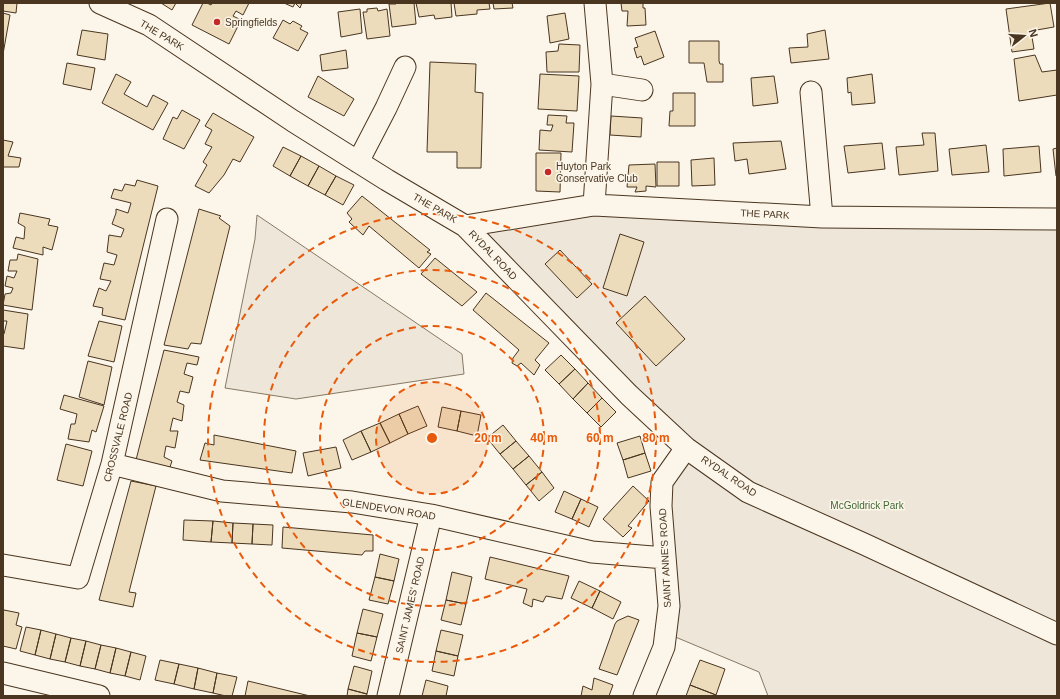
<svg xmlns="http://www.w3.org/2000/svg" width="1060" height="699" viewBox="0 0 1060 699" font-family="Helvetica,sans-serif">
<style>
.green{fill:#ede6d9;stroke:#887966}
.building{fill:#ecdcbc;stroke:#4a3520}
.lines{fill:none;stroke-linecap:round;stroke-linejoin:round}
.minor-casing{stroke:#4a3520;stroke-width:23}
.minor{stroke:#fbf6e9;stroke-width:21}
.ring{fill:none;stroke:#e8590c;stroke-width:2;stroke-dasharray:7 5}
.poi-dot{fill:#c62828;stroke:#fbf6e9;stroke-width:1.5}
.labels{text-anchor:middle;dominant-baseline:central;stroke-width:3;stroke-linejoin:round;paint-order:stroke}
.poi-label{font-size:10px;fill:#4a3520;stroke:#fbf6e9;text-anchor:start}
.street-label{font-size:10px;fill:#4a3520;stroke:#fbf6e9}
.park-label{font-size:10px;fill:#436837;stroke:#fbf6e9}
.centre{fill:#e8590c;stroke:#fbf6e9;stroke-width:2}
.ring-label{font-size:12px;text-anchor:middle;font-weight:bold;fill:#e8590c;stroke:#fbf6e9;stroke-width:3;stroke-linejoin:round;paint-order:stroke}
</style>
<rect width="100%" height="100%" fill="#fbf6e9"/>
<path class="green" d="M594,205L1057,219V696H768L759,672L673,636L662,482L686,447L465,226Z
M257,215L462,354L464,374L296,399L225,388L255,239Z"/>
<path class="building" d="M3,3H17L16,13L3,11Z
M161,3H176L172,10Z
M203,3H207L211,5L212,3H249L243,15L236,11L233,16L241,20L229,44L192,25Z
M284,3H302L300,8L295,3L293,7Z
M396,3H414L416,24L392,27L389,4H396Z
M416,3H451L452,17L435,19L434,15L419,17Z
M454,3H489L490,9L477,10V14L456,16Z
M493,3H512L513,8L494,9Z
M621,3H643V8H645L646,25L627,26L628,11H622Z
M1050,3L1054,27L1031,31L1034,49L1012,52L1006,9Z
M377,8L378,11L387,9L390,36L367,39L363,12H367V9Z
M360,9L362,33L341,37L338,12Z
M3,13L10,15L3,54Z
M565,13L569,39L550,43L547,16Z
M283,20L290,24L293,21L302,26L300,29L308,33L298,51L273,38Z
M82,30L108,34L105,60L77,55Z
M825,30L829,59L791,63L789,48L808,47L807,34Z
M655,31L664,57L644,65L641,56L637,58L634,48L638,47L635,38Z
M689,41H719V61L720,64H723V82H707L704,63H689Z
M559,44L580,45L579,72H547L546,52L558,51Z
M346,50L348,68L322,71L320,55Z
M1035,55L1042,72L1057,70V95L1019,101L1014,59Z
M430,62L476,64L475,92L483,93L481,168H457V152H427Z
M67,63L95,68L91,90L63,84Z
M116,74L131,82L124,94L147,107L153,95L168,103L153,130L102,103Z
M540,74L579,76L577,111L538,109Z
M872,74L875,103L852,105L851,92L848,93L847,78Z
M318,76L354,99L344,116L308,97Z
M774,76L778,103L753,106L751,78Z
M673,93H695V126H669L670,111H673Z
M182,110L200,120L184,149L163,139L173,117L177,119Z
M213,113L254,137L240,162L233,159L224,175L209,193L195,186L207,165L203,162L212,147L205,144L212,130L205,126Z
M548,115L567,116L566,123H574L572,152L539,150L540,130L551,131L553,125H547Z
M611,116L642,118L641,137L610,135Z
M922,133H935L938,171L899,175L896,147L924,145Z
M3,140L13,142L8,156L21,158L19,167H3Z
M781,141L786,169L749,174L747,159L735,161L733,143Z
M882,143L885,169L848,173L844,146Z
M986,145L989,172L952,175L949,149Z
M1039,146L1041,172L1004,176L1003,149Z
M283,147L301,156L290,176L273,166Z
M1057,148V176H1056L1053,149Z
M536,153H561L560,192L536,191Z
M301,156L319,166L308,186L290,176Z
M714,158L715,185L692,186L691,160Z
M657,162H679V186H657Z
M655,164L656,187L646,186V191L635,192L637,187H627L629,165Z
M319,166L336,176L325,195L308,186Z
M336,176L354,185L343,205L325,195Z
M137,180L158,186L125,320L102,315L103,308L93,306L99,288L106,291L111,281L100,279L104,263L114,265L117,255L107,252L109,235L121,237L124,229L112,224L116,213V209L128,213L131,203L111,198L114,189L122,191L125,184L135,186Z
M362,196L430,250L427,252L431,254L419,268L369,226L363,235L349,222L352,219L347,213Z
M199,209L221,216L219,218L230,226L201,344L191,343L188,349L164,345Z
M20,213L50,219L48,225L58,227L52,250L43,247V255L13,248L16,237L24,239L25,227L18,223Z
M620,234L644,242L627,296L603,288Z
M560,250L592,284L577,298L545,264Z
M18,254L38,259L32,310L3,305L5,294L11,293L13,288L5,286L7,276L14,278L17,271H8L10,260H17Z
M435,258L477,292L462,306L421,274Z
M486,293L549,343L535,360L540,365L534,375L521,363L517,366L512,363L513,358L519,350L473,310Z
M645,296L685,339L656,366L616,323Z
M3,310L28,314L24,349L3,346V334H4L7,321H3Z
M99,321L122,326L114,362L88,356Z
M164,350L199,357L197,365L187,363L184,374L193,377L189,393L180,391L177,402L184,405L182,421L173,418L170,431H178L175,448L166,446L164,457L172,461L169,470L136,460Z
M561,355L575,369L559,384L545,370Z
M88,361L112,367L104,405L79,397Z
M575,369L588,383L573,399L559,384Z
M588,383L602,398L587,413L573,399Z
M64,395L104,406L96,432L92,430L89,442L68,439L71,424H75L77,414L60,409Z
M602,398L616,412L601,427L587,413Z
M418,406L427,426L408,434L399,414Z
M442,407L461,411L457,431L438,427Z
M461,411L481,415L477,436L457,431Z
M399,414L408,434L390,443L380,423Z
M380,423L390,443L371,452L361,431Z
M503,425L516,441L500,454L487,438Z
M361,431L371,452L352,460L343,440Z
M214,435L296,451L292,473L200,460L205,443L214,445Z
M640,436L645,453L623,460L617,443Z
M516,441L529,456L513,469L500,454Z
M66,444L92,451L83,486L57,480Z
M336,447L341,468L308,476L303,453Z
M645,453L651,471L628,478L623,460Z
M529,456L542,472L526,485L513,469Z
M542,472L554,488L539,501L526,485Z
M131,481L156,486L129,592L136,593L133,607L99,600Z
M633,486L649,501L628,526L632,528L623,537L603,519Z
M564,491L581,499L572,519L555,512Z
M581,499L598,507L589,527L572,519Z
M184,520L213,521L211,542L183,540Z
M213,521L233,523L232,543L211,542Z
M233,523L253,524L252,544L232,543Z
M253,524L273,525L272,545L252,544Z
M283,527L373,535V551H365L362,555L282,548Z
M380,554L399,559L394,581L375,577Z
M490,557L569,576L562,599L546,596L543,602L533,599L532,607L523,603L527,589L485,579Z
M452,572L472,577L466,604L446,600Z
M375,577L394,581L388,604L369,600Z
M579,581L600,591L592,608L571,598Z
M600,591L621,602L613,619L592,608Z
M446,600L466,604L461,625L441,620Z
M363,609L383,614L377,637L357,633Z
M4,610L19,613L16,625L22,627L16,649L3,646V613Z
M628,616L639,620L617,675L599,669L615,624L617,621Z
M26,627L41,630L35,655L20,651Z
M41,630L56,634L50,659L35,655Z
M441,630L463,635L458,656L436,651Z
M357,633L377,637L371,661L352,656Z
M56,634L71,638L65,662L50,659Z
M71,638L86,641L80,666L65,662Z
M86,641L101,645L95,669L80,666Z
M101,645L116,648L110,673L95,669Z
M116,648L131,652L125,676L110,673Z
M436,651L458,656L454,676L432,671Z
M131,652L146,656L140,680L125,676Z
M160,660L179,664L174,684L155,680Z
M700,660L725,669L716,695L690,685Z
M179,664L198,668L194,689L174,684Z
M354,666L372,671L367,694L348,689Z
M198,668L217,673L213,693L194,689Z
M217,673L237,677L232,696H226L213,693Z
M594,678L613,685L609,696H581L583,686L592,690Z
M426,680L448,686L446,696H422Z
M248,681L310,696H245Z
M690,685L716,695L715,696H686Z
M348,689L367,694L366,696H347Z"/>
<g class="lines">
<defs>
<path id="minor" d="M100,3L149,25L293,121L387,180L465,226L629,395L686,448L748,492L864,544L1057,634
M602,84L642,90
M811,92L822,217
M358,162L386,108L405,67
M594,205L602,84L595,3
M465,226L594,205L822,217L1057,219
M112,464L222,491L352,502L431,515L592,552L665,558
M3,565L78,578L112,464L167,219
M3,673L99,696
M388,696L431,515
M644,696L664,647L669,606L661,506L662,482L686,448"/>
</defs>
<use href="#minor" class="minor-casing"/>
<use href="#minor" class="minor"/>
</g>
<circle cx="432" cy="438" r="56" fill="#e8590c" fill-opacity=".12"/>
<g class="ring">
<circle cx="432" cy="438" r="56"/>
<circle cx="432" cy="438" r="112"/>
<circle cx="432" cy="438" r="168"/>
<circle cx="432" cy="438" r="224"/>
</g>
<g class="poi-dot">
<circle cx="217" cy="22" r="4"/>
<circle cx="548" cy="172" r="4"/>
</g>
<g class="labels">
<g class="poi-label">
<text x="225" y="22">Springfields</text>
<text x="556" y="166">Huyton Park<tspan x="556" dy="12">Conservative Club</tspan></text>
</g>
<g class="street-label">
<text transform="translate(162 35) rotate(31)">THE PARK</text>
<text transform="translate(435 208) rotate(30)">THE PARK</text>
<text transform="translate(765 214) rotate(3)">THE PARK</text>
<text transform="translate(493 255) rotate(46)">RYDAL ROAD</text>
<text transform="translate(118 437) rotate(-76)">CROSSVALE ROAD</text>
<text transform="translate(729 476) rotate(34)">RYDAL ROAD</text>
<text transform="translate(389 509) rotate(9)">GLENDEVON ROAD</text>
<text transform="translate(665 558) rotate(-93)">SAINT ANNE'S ROAD</text>
<text transform="translate(410 605) rotate(-77)">SAINT JAMES' ROAD</text>
</g>
<g class="park-label">
<text x="867" y="505">McGoldrick Park</text>
</g>
</g>
<circle cx="432" cy="438" r="6" class="centre"/>
<g class="ring-label">
<text x="488" y="442">20 m</text>
<text x="544" y="442">40 m</text>
<text x="600" y="442">60 m</text>
<text x="656" y="442">80 m</text>
</g>
<rect width="1060" height="699" fill="none" stroke="#4a3520" stroke-width="8"/>
<g transform="translate(1024 36) rotate(73)" stroke="#fbf6e9" stroke-width="3" paint-order="stroke">
<path d="M0-3L7 15L0 10L-7 15Z" fill="#4a3520"/>
<text y="-6" font-size="11" font-weight="bold" text-anchor="middle" fill="#4a3520">N</text>
</g>
</svg>
